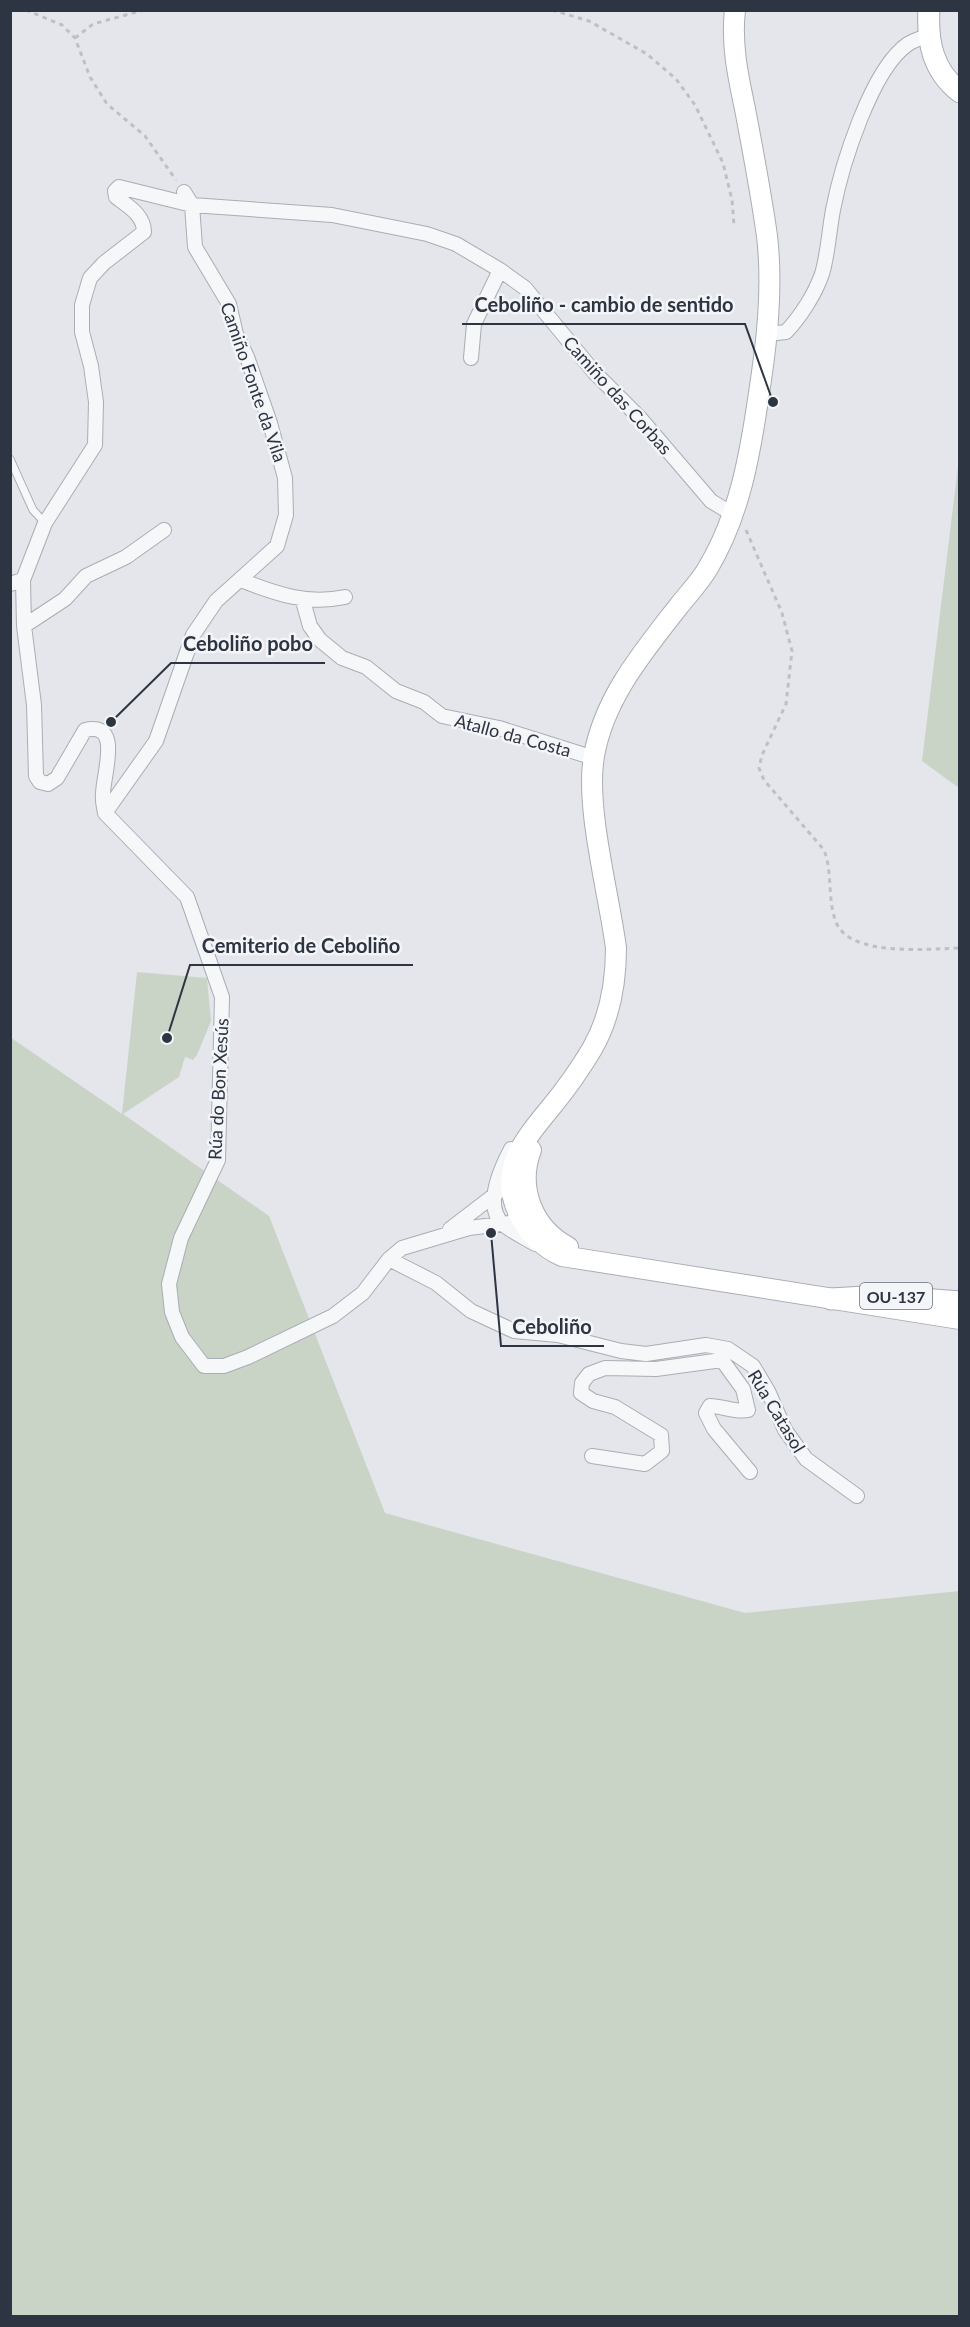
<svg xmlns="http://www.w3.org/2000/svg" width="970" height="2327" viewBox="0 0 970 2327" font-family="Lato,sans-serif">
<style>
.green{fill:#c9d4c6}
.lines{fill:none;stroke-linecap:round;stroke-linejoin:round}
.service-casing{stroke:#a9adb5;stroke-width:9}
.minor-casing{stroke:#a9adb5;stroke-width:16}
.secondary-casing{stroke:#a9adb5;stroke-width:22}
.primary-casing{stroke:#a4abb5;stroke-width:23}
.path{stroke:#bec0c6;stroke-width:3;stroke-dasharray:4.5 4.5;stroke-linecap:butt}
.service{stroke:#f6f7f9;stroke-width:7}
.minor{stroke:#f6f7f9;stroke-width:14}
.secondary{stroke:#fff;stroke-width:20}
.primary{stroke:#fff;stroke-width:21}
.labels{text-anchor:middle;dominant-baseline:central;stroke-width:5;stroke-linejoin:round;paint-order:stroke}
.shield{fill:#f3f5f8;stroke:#686e79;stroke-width:1.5}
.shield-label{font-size:16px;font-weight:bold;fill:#2d3442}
.street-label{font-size:18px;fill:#2d3442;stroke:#f3f5f8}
.leader{fill:none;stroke:#2d3442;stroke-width:2}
.callout-dot{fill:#2d3442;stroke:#f3f5f8;stroke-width:2}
.callout-label{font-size:20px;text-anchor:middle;font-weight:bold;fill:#2d3442;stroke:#f3f5f8;stroke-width:5;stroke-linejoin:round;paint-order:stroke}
</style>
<rect width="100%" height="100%" fill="#e4e6eb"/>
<path class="green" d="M959,458L960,788H959L922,761Z
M137,972L207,978L211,1021L197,1055L193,1060L185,1057L179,1077L123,1114L269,1216L385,1513L745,1613L959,1591V2316H11L10,1037L122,1114Z"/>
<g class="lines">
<defs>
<path id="service" d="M10,459L33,510L45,523"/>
<path id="minor" d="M767,334L786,332C801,316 815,294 822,274C828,254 829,231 833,210C841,168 871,69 908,44C914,40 922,38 929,35
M471,358L474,324L500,270
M23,580L45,523L95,445L96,402L91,366L82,332V305L90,278L104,263L144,232C144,215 128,206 116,197L115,191L119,187L192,205L332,215L427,234L456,244L500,270L525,288L594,372L640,418L711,501L734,515
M241,580C276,594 308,605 345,597
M10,584L23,580L24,626L34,705L36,776L40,782L48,784L57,778L85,730C123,721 103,774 103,794C102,800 104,807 105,813
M303,601L310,626L320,640L342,658L366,667L396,691L424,702L442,716L499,728L594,758
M24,626L65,599L86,576L126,557L164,530
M105,813L187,897L222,997L218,1160L181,1238L169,1284L172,1312L182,1337L204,1366H224L248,1357L333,1316L363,1293L389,1259L402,1248L469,1228L510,1223L520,1216L522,1208
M105,813L156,741L193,635L216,601L277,546L286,515L285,478L270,423L247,357L236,334L229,304L195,247L192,205L184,192
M511,1149C501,1168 483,1206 503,1224C512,1232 525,1238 535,1244
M450,1229L497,1193
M389,1259L436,1283L471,1311L514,1331L558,1335L621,1351L646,1354L706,1345L728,1349L753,1366L768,1391L785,1430L806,1459L857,1496
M722,1360L743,1389L748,1410C736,1413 723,1406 710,1406L706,1413L714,1429L750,1472
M592,1456L645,1464L662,1451L661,1435L615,1407L593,1401L581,1393L582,1383L589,1374L605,1368L656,1369L722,1360L728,1349"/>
<path id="secondary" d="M735,10C731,44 738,76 745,109C753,151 761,193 767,236C773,288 767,341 759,393C750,455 740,514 708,568C700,582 688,594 678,607C643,652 604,698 594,756C585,807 609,894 616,948C616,983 610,1018 592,1049C580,1069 566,1089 552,1106C526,1138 498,1168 518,1212C528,1233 542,1247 562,1256L960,1319
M531,1150C517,1187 532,1228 568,1247"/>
<path id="primary" d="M929,10C927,42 933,71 960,92
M831,1299L882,1296L960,1302"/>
</defs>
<use href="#service" class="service-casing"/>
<use href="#minor" class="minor-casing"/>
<use href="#secondary" class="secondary-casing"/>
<use href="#primary" class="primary-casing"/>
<path class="path" d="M26,10L62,25L75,38L90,77L107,104L145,136L176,180
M552,10L589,21L647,54L676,79L695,105L723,163L732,200L734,226
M75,38L93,24L144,10
M746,530L782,613L792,651L786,704L762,755L759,768L764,780L824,850C833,873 827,899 836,922C849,957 928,949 960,948"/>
<use href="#service" class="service"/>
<use href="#minor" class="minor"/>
<use href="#secondary" class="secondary"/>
<use href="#primary" class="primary"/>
</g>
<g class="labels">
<rect class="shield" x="860" y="1283" width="72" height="26" rx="4.5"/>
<g class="shield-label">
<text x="896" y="1296">OU-137</text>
</g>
<g class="street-label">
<text transform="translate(254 382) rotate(71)">Camiño Fonte da Vila</text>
<text transform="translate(618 395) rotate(48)">Camiño das Corbas</text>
<text transform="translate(513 735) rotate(15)">Atallo da Costa</text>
<text transform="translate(218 1089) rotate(-87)">Rúa do Bon Xesús</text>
<text transform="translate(777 1411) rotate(59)">Rúa Catasol</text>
</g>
</g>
<path class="leader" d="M773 402L745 324H462M111 722L171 663H325M167 1038L190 965H413M491 1233L501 1346H604"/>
<g class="callout-dot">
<circle cx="773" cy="402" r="6"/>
<circle cx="111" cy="722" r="6"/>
<circle cx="167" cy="1038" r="6"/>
<circle cx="491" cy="1233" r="6"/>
</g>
<g class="callout-label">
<text x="604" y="312">Ceboliño - cambio de sentido</text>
<text x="248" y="651">Ceboliño pobo</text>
<text x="301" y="953">Cemiterio de Ceboliño</text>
<text x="552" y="1334">Ceboliño</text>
</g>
<rect width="970" height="2327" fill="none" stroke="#2d3442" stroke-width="24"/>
</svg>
